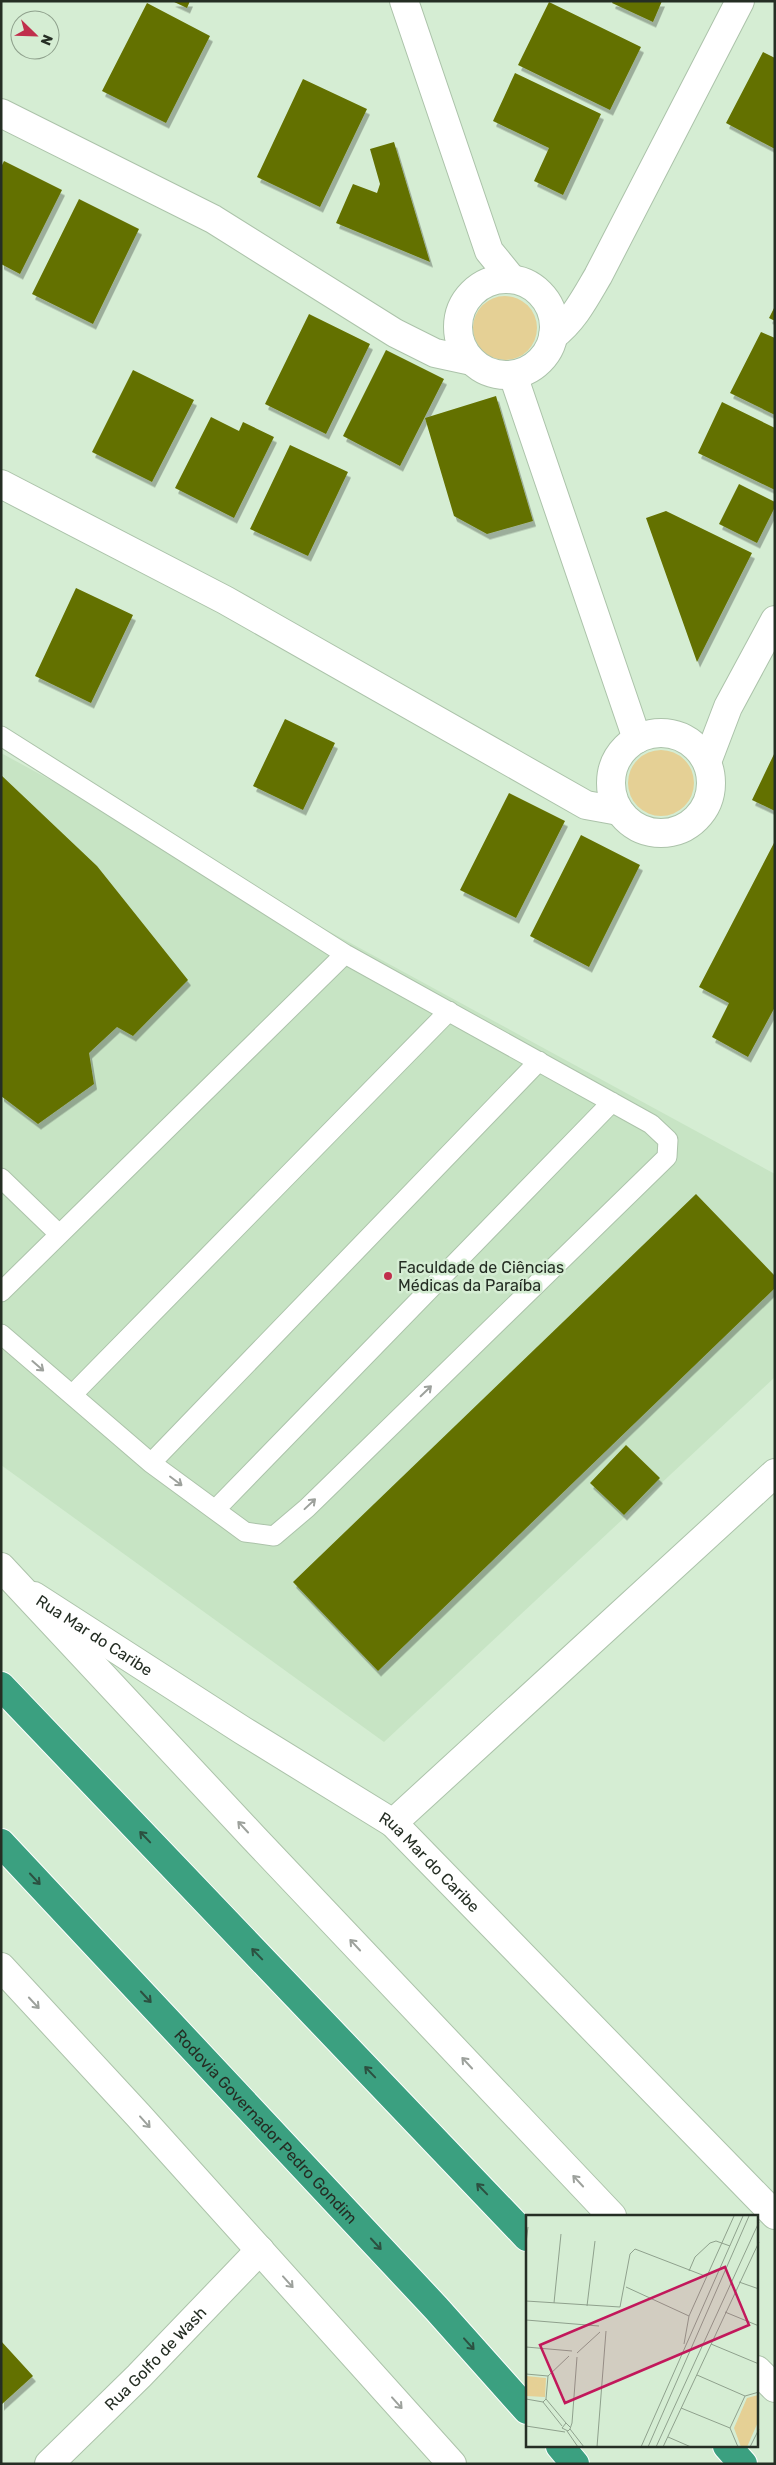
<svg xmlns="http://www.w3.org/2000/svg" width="776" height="2465" viewBox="0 0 776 2465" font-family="Rubik,sans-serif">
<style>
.built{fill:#c7e4c4}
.green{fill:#e5d095}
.building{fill:#647100;filter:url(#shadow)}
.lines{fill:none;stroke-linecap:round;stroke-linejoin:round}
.lane-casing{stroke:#acc3aa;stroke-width:21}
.street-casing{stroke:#acc3aa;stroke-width:30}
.secondary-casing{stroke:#acc3aa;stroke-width:30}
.highway-casing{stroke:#fff;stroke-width:30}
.lane{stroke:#fff;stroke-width:19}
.street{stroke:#fff;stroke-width:28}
.secondary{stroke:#fff;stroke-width:28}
.highway{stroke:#3ba080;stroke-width:28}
.oneway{stroke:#9da19c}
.oneway2{stroke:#2c5040}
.poi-dot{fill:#c02f4c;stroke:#d5edd3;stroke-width:2}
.labels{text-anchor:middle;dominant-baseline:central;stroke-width:5;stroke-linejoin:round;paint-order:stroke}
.poi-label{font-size:16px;fill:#252e24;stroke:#d5edd3;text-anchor:start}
.street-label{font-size:16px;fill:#252e24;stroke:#d5edd3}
.inset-road{fill:none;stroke:#8fa18d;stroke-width:1}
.view{fill:#c2185b;fill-opacity:0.15;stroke:#c2185b;stroke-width:2.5}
.inset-edge{fill:none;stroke:#252e24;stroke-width:2.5}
</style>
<defs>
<filter id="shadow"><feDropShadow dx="3" dy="5.5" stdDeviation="0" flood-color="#0004"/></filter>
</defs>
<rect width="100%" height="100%" fill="#d5edd3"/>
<path class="built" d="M1,753L775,1174V1377L384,1742L1,1465Z"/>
<path class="green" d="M473 328a32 32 0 1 1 64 0a32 32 0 1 1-64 0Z
M628 783a33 33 0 1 1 66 0a33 33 0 1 1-66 0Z"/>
<path class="building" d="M172,1H190L187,8Z
M613,1H662L653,22L612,3Z
M549,2L641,47L610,110L518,65Z
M147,3L210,36L166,123L102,91Z
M763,52L775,58V149L726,123Z
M515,73L601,114L563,195L534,181L549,148L493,121Z
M303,79L367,109L320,207L257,177Z
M394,142L430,262L336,223L353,184L377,193L380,184L370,149Z
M4,161L62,190L20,274L1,264V167Z
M79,199L139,229L93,324L32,294Z
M775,306V321L769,318Z
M309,314L370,344L326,434L265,404Z
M761,332L775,338V415L730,393Z
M386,350L444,379L400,466L343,436Z
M133,370L194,400L152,482L92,452Z
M496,396L533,521L487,534L454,516L425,418Z
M722,402L775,428V490L698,453Z
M211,417L239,431L243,422L274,437L234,518L175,488Z
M290,445L348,472L308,556L250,529Z
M739,484L775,502V507L757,543L719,524Z
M666,511L752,553L697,662L646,518Z
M76,588L133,615L91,703L35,676Z
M285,719L335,743L303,810L253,786Z
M775,752V811L752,800Z
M1,775L97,866L188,980L133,1036L117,1027L89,1053L94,1084L38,1124L1,1096Z
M509,793L565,821L516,918L460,890Z
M581,835L640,865L589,967L530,936Z
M775,841V1007L748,1057L712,1037L729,1003L699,987Z
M696,1194L775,1276V1288L378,1671L293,1582Z
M626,1445L660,1478L624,1515L590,1483Z
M1,2341L33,2376L1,2405Z"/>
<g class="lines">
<defs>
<path id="lane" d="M1,736L345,954L651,1124L668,1140L667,1157L307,1508L274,1536L245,1532L215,1510L151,1463L1,1334
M1,1178L59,1234
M1,1292L345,954
M72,1395L449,1011
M151,1463L539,1061
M215,1510L612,1102"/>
<g id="street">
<path d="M404,1L489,251L511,278"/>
<path d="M1,113L213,219L395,333L435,353L472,361"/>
<circle cx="506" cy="327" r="48"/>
<path d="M553,336C574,320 585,298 598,276L740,1"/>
<path d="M513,375L637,739"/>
<path d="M1,484L225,600L586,805L619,811"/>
<circle cx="661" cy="783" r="50"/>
<path d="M707,762L728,707L775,620"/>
<path id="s1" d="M34,1596L242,1730L393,1823L775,2215"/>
<path d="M393,1823L775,1473"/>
<path id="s2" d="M49,2464L139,2376L260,2250"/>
</g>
<path id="secondary" d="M1,1567L253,1837L612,2216
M1,1967L138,2115L452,2464
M757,2370L775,2388"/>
<g id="highway">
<path d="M1,1686L527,2237"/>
<path id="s3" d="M1,1843L436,2308L527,2410"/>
<path d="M560,2446L575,2464"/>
<path d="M727,2446L743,2464"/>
</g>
</defs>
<use href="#lane" class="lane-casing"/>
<use href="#street" class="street-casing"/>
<use href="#secondary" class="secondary-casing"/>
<use href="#highway" class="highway-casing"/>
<use href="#lane" class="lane"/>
<use href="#street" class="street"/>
<use href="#secondary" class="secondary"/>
<use href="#highway" class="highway"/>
</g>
<defs><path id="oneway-shaft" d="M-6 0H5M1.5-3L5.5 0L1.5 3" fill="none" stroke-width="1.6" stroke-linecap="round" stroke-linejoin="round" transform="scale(1.25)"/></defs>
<g class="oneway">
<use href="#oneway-shaft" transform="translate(38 1366) rotate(41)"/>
<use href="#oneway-shaft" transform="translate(426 1391) rotate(-44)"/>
<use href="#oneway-shaft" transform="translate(176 1481) rotate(37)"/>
<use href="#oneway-shaft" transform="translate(310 1504) rotate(-43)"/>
<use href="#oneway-shaft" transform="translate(243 1827) rotate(-133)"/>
<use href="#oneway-shaft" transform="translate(355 1945) rotate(-133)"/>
<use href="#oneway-shaft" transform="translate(34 2003) rotate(47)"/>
<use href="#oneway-shaft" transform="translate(467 2063) rotate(-133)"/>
<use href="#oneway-shaft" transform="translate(145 2122) rotate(48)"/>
<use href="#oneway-shaft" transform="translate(578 2181) rotate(-133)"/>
<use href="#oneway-shaft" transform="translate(288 2282) rotate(48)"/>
<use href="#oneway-shaft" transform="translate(397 2403) rotate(48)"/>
</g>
<g class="oneway2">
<use href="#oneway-shaft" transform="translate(145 1837) rotate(-134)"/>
<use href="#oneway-shaft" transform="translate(35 1879) rotate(47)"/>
<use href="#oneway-shaft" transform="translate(257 1954) rotate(-134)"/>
<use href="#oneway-shaft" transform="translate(146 1997) rotate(47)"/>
<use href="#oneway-shaft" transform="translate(370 2072) rotate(-134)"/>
<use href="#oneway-shaft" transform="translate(482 2189) rotate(-134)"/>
<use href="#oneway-shaft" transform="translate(376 2244) rotate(47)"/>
<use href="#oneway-shaft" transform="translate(469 2344) rotate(48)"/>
</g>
<circle class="poi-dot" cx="388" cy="1276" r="5"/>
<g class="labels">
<g class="poi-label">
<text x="398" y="1267">Faculdade de Ciências<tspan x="398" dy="18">Médicas da Paraíba</tspan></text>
</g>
<g class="street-label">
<text stroke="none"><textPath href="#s1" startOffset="72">Rua Mar do Caribe</textPath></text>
<text stroke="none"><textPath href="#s1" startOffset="478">Rua Mar do Caribe</textPath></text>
<text stroke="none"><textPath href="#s3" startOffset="388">Rodovia Governador Pedro Gondim</textPath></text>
<text stroke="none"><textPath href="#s2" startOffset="150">Rua Golfo de Wash</textPath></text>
</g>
</g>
<g transform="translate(526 2215)">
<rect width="232" height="232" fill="#d5edd3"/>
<path d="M0,161L20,163L19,182L0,181ZM232,180V207L221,232H215L208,213L221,183Z" fill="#e5d095"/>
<path class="inset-road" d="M0,28L2,12M163,56L169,42L184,28L190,26L204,31M213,67L233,74M100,72L163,101M0,86L94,92L104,39L109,34L179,61M28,88L35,19M61,91L69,26M199,97L233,111M0,105L73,111M158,129L163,101L208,1M185,129L233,149M0,132L46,136M51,138L74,117M0,159L22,161L20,184L17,187L0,184M171,160L219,181L233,177M22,161L43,141M20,184L40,208M17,187L36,211M155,193L204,213L212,232M0,211L39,217M44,212L40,208L36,213L42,216L44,214L46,208L51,142M204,213L219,181M44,214L58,232M41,216L52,232M142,222L165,232M71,232L80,116M115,232L217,1M122,232L223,1M130,232L233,7M137,232L233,27M224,232L233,214"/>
<path class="view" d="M199,52L223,110L39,188L14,130Z"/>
<rect width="232" height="232" class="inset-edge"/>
</g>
<rect width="776" height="2465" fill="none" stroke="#252e24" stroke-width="5"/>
<g transform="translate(35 35) rotate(113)"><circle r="24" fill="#d5edd3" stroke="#8fa18d"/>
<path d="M0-4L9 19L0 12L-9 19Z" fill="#c02f4c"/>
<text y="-8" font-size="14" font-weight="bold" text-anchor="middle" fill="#252e24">N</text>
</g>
</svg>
